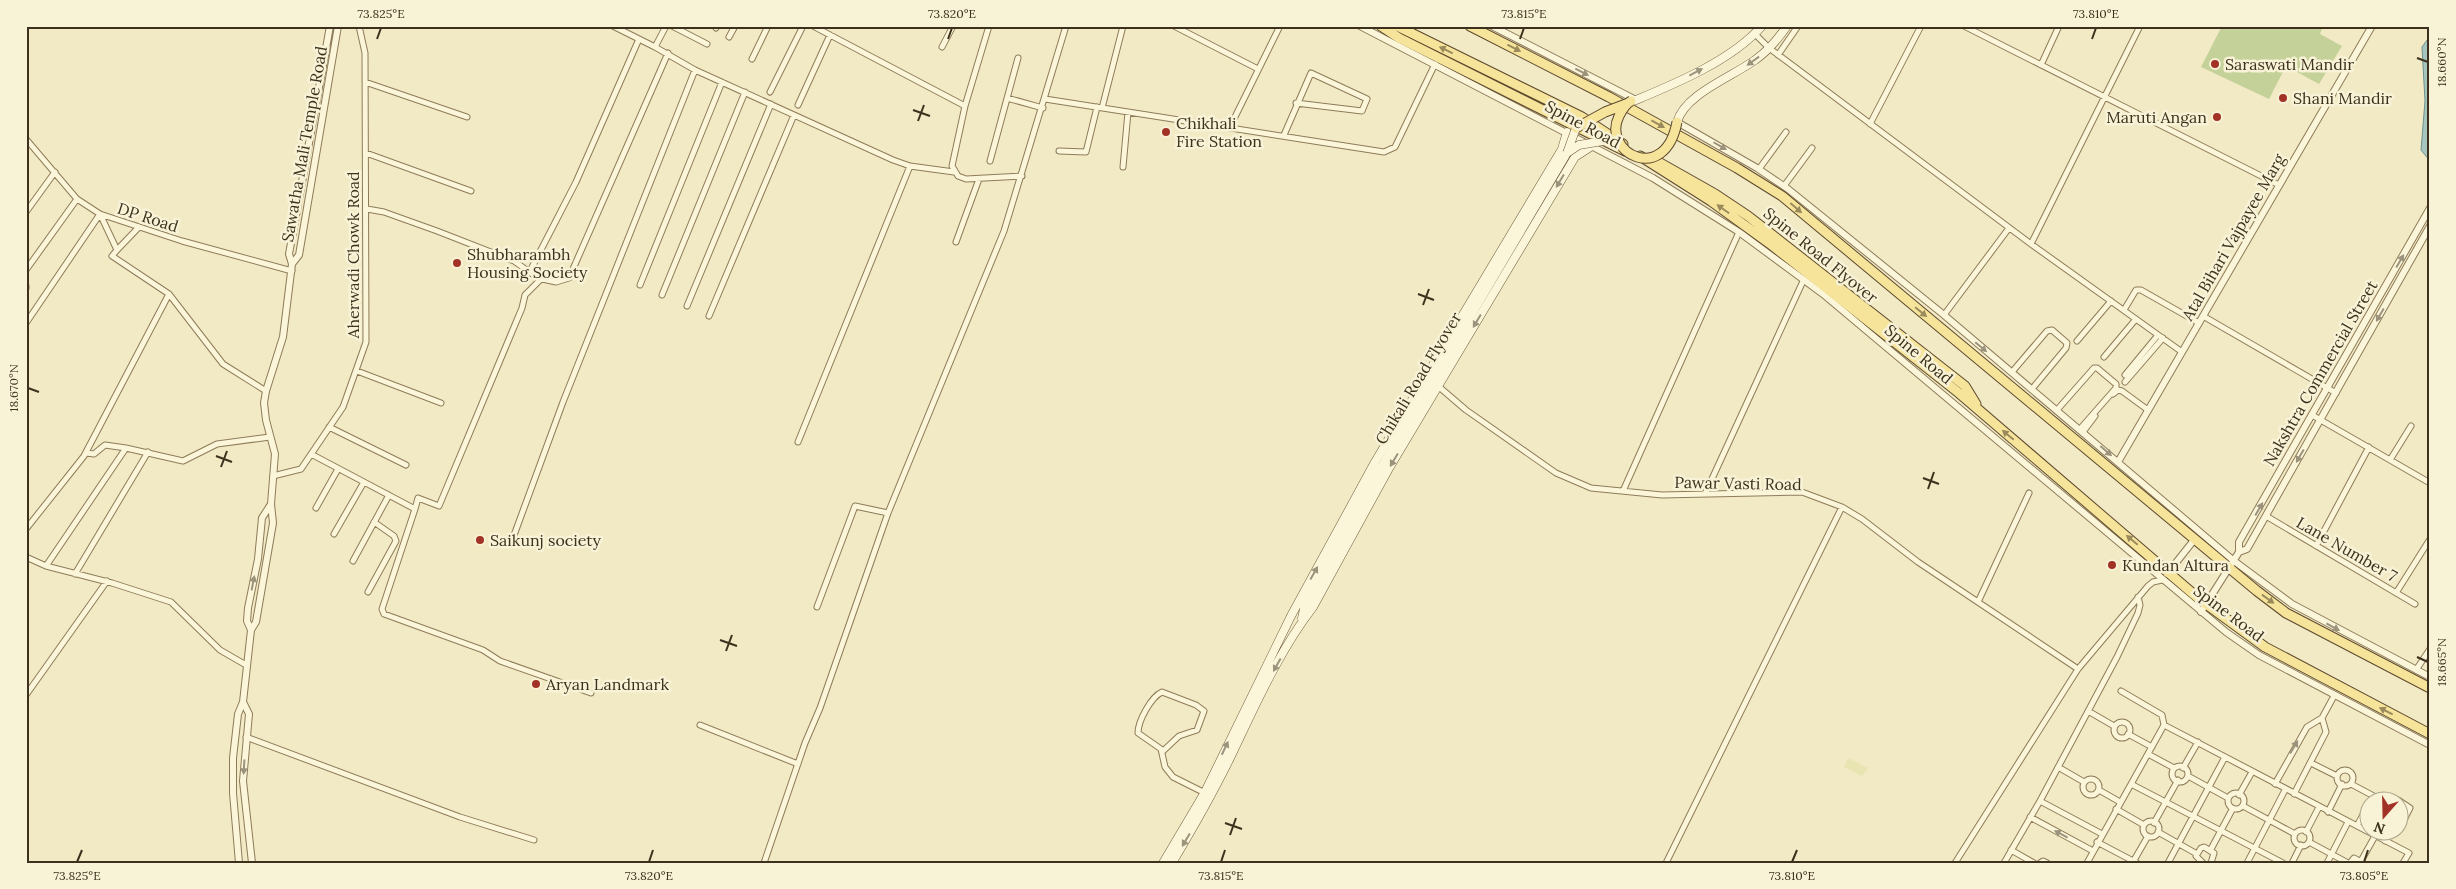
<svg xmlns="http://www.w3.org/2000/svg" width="2456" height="889" viewBox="0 0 2456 889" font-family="Lora,serif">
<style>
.farmland{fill:#e8e5b2}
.green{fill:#c4d198}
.water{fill:#a7c5bf;stroke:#6d948f}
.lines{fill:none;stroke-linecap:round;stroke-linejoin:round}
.minor-casing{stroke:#8e7c59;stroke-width:7}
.tertiary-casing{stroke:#8e7c59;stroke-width:8}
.secondary-casing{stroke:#705c3c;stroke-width:9}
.primary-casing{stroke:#5c492e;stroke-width:11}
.minor{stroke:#fbf5da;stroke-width:5}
.tertiary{stroke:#fbf5da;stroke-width:6}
.secondary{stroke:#fbf5da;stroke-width:8}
.primary{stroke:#f7e49b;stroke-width:9}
.secondary-bridge-casing{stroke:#705c3c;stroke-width:9;stroke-linecap:butt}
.primary-bridge-casing{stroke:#5c492e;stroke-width:11;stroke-linecap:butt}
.secondary-bridge{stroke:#fbf5da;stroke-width:8}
.primary-bridge{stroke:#f7e49b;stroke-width:9}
.oneway{fill:#9a8a5c}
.oneway2{fill:#9c937c}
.ticks{fill:none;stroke:#3d311e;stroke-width:2}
.poi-dot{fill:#a23225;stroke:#f8f2d6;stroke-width:2}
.labels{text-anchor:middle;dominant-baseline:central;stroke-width:5;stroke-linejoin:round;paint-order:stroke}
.poi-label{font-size:16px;fill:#3d311e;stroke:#f8f2d6;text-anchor:start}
.street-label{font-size:16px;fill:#3d311e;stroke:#f8f2d6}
.neatline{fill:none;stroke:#3d311e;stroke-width:2}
.ticks-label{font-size:12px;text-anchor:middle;fill:#3d311e}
</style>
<rect width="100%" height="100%" fill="#f2e9c5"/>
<path class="farmland" d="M1848,758L1868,768L1862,776L1844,767Z"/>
<path class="green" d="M2222,26H2323L2320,34L2342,46L2319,84L2286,66L2269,99L2201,67Z"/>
<path class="water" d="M2430,36V161L2421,150L2425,101L2422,47Z"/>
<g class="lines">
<defs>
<path id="minor" d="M613,26L655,47
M666,26L655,47L695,70L893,160L910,166L954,172
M672,26L707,44
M813,26L965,106
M989,26L965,106L952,166L958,176L966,179L1022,176
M1174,26L1258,69
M1964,26L2279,185
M716,28L717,26
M1755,34L1769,48L2031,244L2182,352
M729,37L735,26
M942,47L953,26
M1778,55L1798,26
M752,59L768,26
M2041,65L2059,26
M365,82L467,117
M770,92L803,26
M1007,98L1043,108
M1045,99L1384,152L1395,147L1435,64
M798,105L830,35
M1102,108L1123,26
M1870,124L1921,26
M1230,127L1280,26
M1284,135L1311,73L1367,99L1362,111L1296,103
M26,139L77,199L100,214L182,241L292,271
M1059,151L1086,152L1097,107
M366,153L471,191
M990,161L1018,58
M1123,167L1128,112
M1759,169L1786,132
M1784,186L1812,148
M367,209L384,212L437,231L514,261L538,278L556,282L569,278L668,53
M26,212L55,172
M956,242L979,179
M2031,244L2140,26
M117,250L139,227
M26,270L77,199
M529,273L576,182L639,39
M640,285L722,82
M26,286V288
M169,294L223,364L266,391
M662,295L745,92
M687,306L771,104
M2124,310L2136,290H2141L2199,323
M1944,315L2009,228
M709,316L794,115
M2203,316L2336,393
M26,323L100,214
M2077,341L2111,301
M2104,357L2136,319
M357,371L441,403
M2012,372L2047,331L2052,330L2067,343L2066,348L2032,389
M2125,375L2158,335
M2125,382L2163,338
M1438,386L1466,410L1556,473L1591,488L1662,495L1802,492L1842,507L1862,519L1918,562L2078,669
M2113,394L2118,390L2122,391L2148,410
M2057,410L2094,368H2097L2116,384V388L2080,429
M2312,415L2430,483
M329,427L406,465
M2083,432L2095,416
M798,442L910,166
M86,453L94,454L105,445L126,448
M311,454L415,509L418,498L439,506L522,308L525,295L541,279
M2390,460L2411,426
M273,476L301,469L343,407L366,342L365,53L359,26
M1623,491L1739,232
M1705,494L1804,279
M316,508L338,469
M415,509L382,609L384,614L483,650L500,661L591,693
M2266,516L2415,604
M26,529L84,456L169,294L112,256L117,250L100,214
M334,534L364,482
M513,538L563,402L695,70
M2316,546L2369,447
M26,557L46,566L112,583L171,602L220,650L246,665
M353,561L389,495
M46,566L126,448L183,461L217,444L270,437
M75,574L148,452
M368,592L396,541L394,536L374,522
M2396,593L2430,539
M1978,602L2029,493
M817,607L855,506L888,513
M2416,670L2430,649
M2121,691L2162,715L2164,725
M26,695L107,581
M2088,711L2114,726
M2114 730a8 8 0 1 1 16 0a8 8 0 1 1-16 0Z
M700,725L798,764
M2128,734L2152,747
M246,737L460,817L534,840
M1162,752L1179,736L1197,730L1204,711L1196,705L1162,692C1151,697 1138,721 1138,733L1161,749L1165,767L1173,777L1207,794
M2148,754L2174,768
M2311,763L2337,776
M2172 774a8 8 0 1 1 16 0a8 8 0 1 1-16 0Z
M2058,767L2084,782
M2183,768L2198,742
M2337 778a8 8 0 1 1 16 0a8 8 0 1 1-16 0Z
M2188,776L2228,798
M2083 787a8 8 0 1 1 16 0a8 8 0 1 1-16 0Z
M2131,784L2283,863
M2275,784L2307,727L2322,718L2334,696
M2351,784L2385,802
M2099,790L2120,802
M2228 801a8 8 0 1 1 16 0a8 8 0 1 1-16 0Z
M2294,794L2326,732L2322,718
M2239,795L2252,772
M2040,801L2102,834
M2395,802L2398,800L2410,808L2405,818L2398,817
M2243,806L2295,834
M2116,809L2144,825
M2328,812L2342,784
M2030,817L2093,851
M2143 829a8 8 0 1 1 16 0a8 8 0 1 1-16 0Z
M2154,823L2178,780
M2357,826L2368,805
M2294 838a8 8 0 1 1 16 0a8 8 0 1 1-16 0Z
M2158,832L2197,854
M2306,832L2319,807
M2385,841L2390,832
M2097,842L2137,863
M2309,842L2348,863
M2011,850L2034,863
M2210,851L2233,808
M2361,861L2375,836
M2133,862L2148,836
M764,863L805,743L820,708L888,513L1004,231L1066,26
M1666,863L1842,507
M1955,863L2078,669L2148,586L2153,582L2162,580
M2004,863L2040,801L2117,657L2138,613L2140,605L2138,597
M2040,863L2043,861L2047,863
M2087,863L2164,725L2409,853L2403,863
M2168,863L2225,757
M2203,863L2196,856L2201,848L2204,847L2214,853L2211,863
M2247,863L2285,790
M2292,863L2301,845
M2327,863L2348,822
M2350,863L2354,858L2363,863"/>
<path id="tertiary" d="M1360,26L1653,178L1739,232L1823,294L2226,632L2259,655L2430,745
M1492,26L1636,100
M1677,122L1757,168L1788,189L1944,315L2234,561L2292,604L2430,677
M292,264L299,255L338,26
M2118,462L2372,26
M2239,552L2247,549L2430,226
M2167,574L2194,540
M2201,612L2239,552V542L2430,208
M251,630L247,621L248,608L258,559L262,518L271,504
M243,702L249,714L243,781L252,863
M239,863L233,793V758L238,714L243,702L251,630L256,622L273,523L271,504L275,454L266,420L264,403L266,391L283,337L292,264L289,254L330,26"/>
<path id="secondary" d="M1636,100C1677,83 1732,60 1762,26
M1677,122C1685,94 1732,77 1755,60C1768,51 1778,39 1787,26
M1302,618L1305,605L1382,466L1567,153
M1163,863L1205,792L1291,616L1375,462L1562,149L1567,132
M1172,863C1193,828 1213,793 1231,756C1255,706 1279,651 1313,607L1388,470L1575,157L1592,146"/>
<path id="primary" d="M1381,26L1399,38L1625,151
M1397,26L1582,117L1623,144
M1470,26L1609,97L1737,168L1782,196L2257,591L2286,613L2430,688
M1640,156L1711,201L1769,243L1959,393L2198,598L2265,647L2430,734
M1653,159L1715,194L1748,216L1965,386L1976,404"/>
</defs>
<use href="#minor" class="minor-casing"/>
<use href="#tertiary" class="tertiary-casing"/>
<use href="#secondary" class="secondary-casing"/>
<use href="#primary" class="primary-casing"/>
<use href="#minor" class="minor"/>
<use href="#tertiary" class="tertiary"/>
<use href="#secondary" class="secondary"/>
<use href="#primary" class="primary"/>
<defs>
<path id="secondary-bridge" d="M1567,153L1579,145L1603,141
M1567,153L1576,128"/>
<path id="primary-bridge" d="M1631,101C1625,104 1622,110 1619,116C1601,153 1665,186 1677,122
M1576,128L1605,112L1626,104"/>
</defs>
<use href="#secondary-bridge" class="secondary-bridge-casing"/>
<use href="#primary-bridge" class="primary-bridge-casing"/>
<use href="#secondary-bridge" class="secondary-bridge"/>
<use href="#primary-bridge" class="primary-bridge"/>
</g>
<defs><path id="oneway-solid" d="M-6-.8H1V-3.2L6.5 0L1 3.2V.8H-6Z" transform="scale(1.25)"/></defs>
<g class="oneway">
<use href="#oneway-solid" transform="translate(1514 48) rotate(27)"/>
<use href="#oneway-solid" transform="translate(1446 50) rotate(-154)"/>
<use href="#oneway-solid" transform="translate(1658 124) rotate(29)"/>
<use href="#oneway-solid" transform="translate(1796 208) rotate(41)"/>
<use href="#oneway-solid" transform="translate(1723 209) rotate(-145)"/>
<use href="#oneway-solid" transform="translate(1921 312) rotate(39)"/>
<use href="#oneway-solid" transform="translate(2008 435) rotate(-140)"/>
<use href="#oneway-solid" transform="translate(2132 540) rotate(-140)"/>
<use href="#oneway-solid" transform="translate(2268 599) rotate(36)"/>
<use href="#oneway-solid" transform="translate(2386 711) rotate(-153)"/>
</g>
<g class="oneway2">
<use href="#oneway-solid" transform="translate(1753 61) rotate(144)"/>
<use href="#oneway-solid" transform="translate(1582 72) rotate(27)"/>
<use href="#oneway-solid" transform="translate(1696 72) rotate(-28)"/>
<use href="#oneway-solid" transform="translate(1720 146) rotate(30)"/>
<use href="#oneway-solid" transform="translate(1560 181) rotate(121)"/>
<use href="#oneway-solid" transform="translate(2400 261) rotate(-60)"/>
<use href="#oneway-solid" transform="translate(2380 315) rotate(120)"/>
<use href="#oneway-solid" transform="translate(1477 321) rotate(121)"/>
<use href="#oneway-solid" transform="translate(1981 347) rotate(40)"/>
<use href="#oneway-solid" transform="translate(2106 451) rotate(41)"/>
<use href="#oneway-solid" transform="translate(2300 456) rotate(120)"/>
<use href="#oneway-solid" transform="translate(1394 460) rotate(121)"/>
<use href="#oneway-solid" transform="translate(2259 509) rotate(-60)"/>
<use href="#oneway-solid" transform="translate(1314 573) rotate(-61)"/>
<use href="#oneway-solid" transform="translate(253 583) rotate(-79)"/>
<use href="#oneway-solid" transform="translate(2333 627) rotate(29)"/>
<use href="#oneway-solid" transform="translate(1277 665) rotate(119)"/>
<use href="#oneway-solid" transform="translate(2294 747) rotate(-59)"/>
<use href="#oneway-solid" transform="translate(1225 748) rotate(-65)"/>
<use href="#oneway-solid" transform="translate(244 767) rotate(93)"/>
<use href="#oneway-solid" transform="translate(2061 834) rotate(-152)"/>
<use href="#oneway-solid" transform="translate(1186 840) rotate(121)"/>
</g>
<path class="ticks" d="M377,39L381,28M948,39L952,28M1520,39L1524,28M2092,39L2096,28M2417,58L2428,62M913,110L930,116M918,121L924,105M1418,294L1434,300M1423,305L1429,289M28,388L39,392M216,456L232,462M221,467L227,451M1923,478L1939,484M1928,489L1934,472M720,640L737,646M726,651L732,635M2417,657L2428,662M1225,823L1242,829M1230,835L1236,818M77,862L82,850M649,862L653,850M1221,862L1225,850M1792,862L1797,850M2364,862L2368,850"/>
<g class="poi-dot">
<circle cx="2215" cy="64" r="5"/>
<circle cx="2283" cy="98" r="5"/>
<circle cx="2217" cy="117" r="5"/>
<circle cx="1166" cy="132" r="5"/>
<circle cx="457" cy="263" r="5"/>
<circle cx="480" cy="540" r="5"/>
<circle cx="2112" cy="565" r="5"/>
<circle cx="536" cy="684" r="5"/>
</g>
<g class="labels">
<g class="poi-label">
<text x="2225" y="64">Saraswati Mandir</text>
<text x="2293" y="98">Shani Mandir</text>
<text x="2207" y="117" text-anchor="end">Maruti Angan</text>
<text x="1176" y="123">Chikhali<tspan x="1176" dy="18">Fire Station</tspan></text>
<text x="467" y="254">Shubharambh<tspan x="467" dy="18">Housing Society</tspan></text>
<text x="490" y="540">Saikunj society</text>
<text x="2122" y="565">Kundan Altura</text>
<text x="546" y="684">Aryan Landmark</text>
</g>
<g class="street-label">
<text transform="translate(1583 124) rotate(28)">Spine Road</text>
<text transform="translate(304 144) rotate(-80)">Sawatha Mali Temple Road</text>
<text transform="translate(148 217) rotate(18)">DP Road</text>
<text transform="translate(2233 237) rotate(-60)">Atal Bihari Vajpayee Marg</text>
<text transform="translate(353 255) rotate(-90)">Aherwadi Chowk Road</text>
<text transform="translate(1821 255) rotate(39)">Spine Road Flyover</text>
<text transform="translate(1919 354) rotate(40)">Spine Road</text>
<text transform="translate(2320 373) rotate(-60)">Nakshtra Commercial Street</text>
<text transform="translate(1418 378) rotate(-59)">Chikali Road Flyover</text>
<text transform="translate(1738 483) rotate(1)">Pawar Vasti Road</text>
<text transform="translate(2347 549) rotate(30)">Lane Number 7</text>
<text transform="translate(2229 613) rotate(37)">Spine Road</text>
</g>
</g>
<rect width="2456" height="889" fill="none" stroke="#f8f2d6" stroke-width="55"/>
<g transform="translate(2384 816) rotate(200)"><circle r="24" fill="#f8f2d6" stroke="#ada58c"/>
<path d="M0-4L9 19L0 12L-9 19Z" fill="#a23225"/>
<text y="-8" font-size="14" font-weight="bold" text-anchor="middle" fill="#3d311e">N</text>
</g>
<rect x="28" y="28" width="2400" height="834" class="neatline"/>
<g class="ticks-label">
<text x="381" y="18">73.825°E</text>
<text x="952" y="18">73.820°E</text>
<text x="1524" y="18">73.815°E</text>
<text x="2096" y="18">73.810°E</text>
<text transform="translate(2442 62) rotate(-90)" y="4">18.660°N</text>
<text transform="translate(14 388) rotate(-90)" y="4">18.670°N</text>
<text transform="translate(2442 662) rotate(-90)" y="4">18.665°N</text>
<text x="77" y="880">73.825°E</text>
<text x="649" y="880">73.820°E</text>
<text x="1221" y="880">73.815°E</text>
<text x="1792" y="880">73.810°E</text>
<text x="2364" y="880">73.805°E</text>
</g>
</svg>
